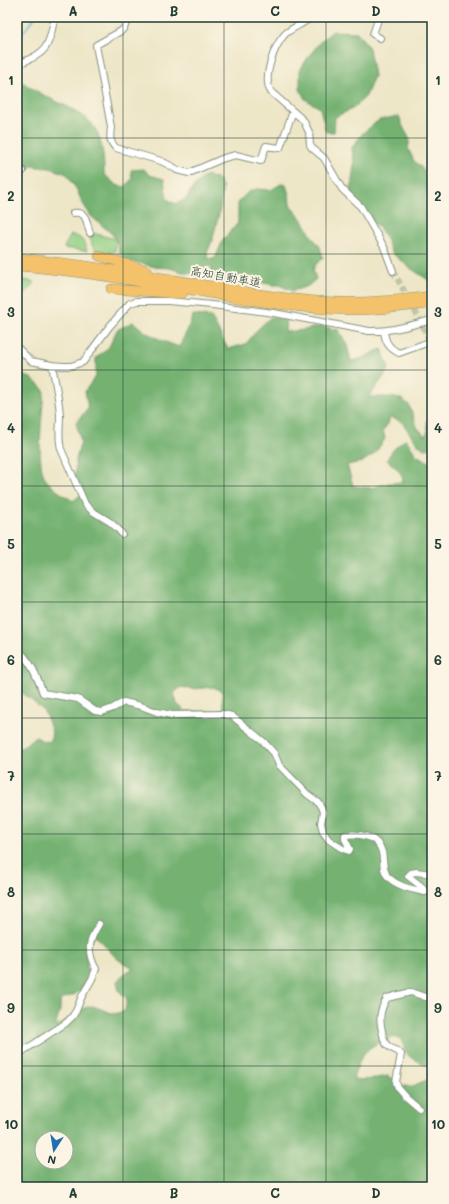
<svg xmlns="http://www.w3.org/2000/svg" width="449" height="1204" viewBox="0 0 449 1204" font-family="Mali,'Klee One',sans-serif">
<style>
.green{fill:#92cf84;stroke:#58865c}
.forest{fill:#75b272;stroke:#4a7853;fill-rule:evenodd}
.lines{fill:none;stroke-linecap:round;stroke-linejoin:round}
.stream{stroke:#53acd1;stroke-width:1.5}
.minor-tunnel{stroke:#c4c4aa;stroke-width:6;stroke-dasharray:6 3;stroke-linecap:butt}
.minor-casing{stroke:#86927e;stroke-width:8}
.highway-casing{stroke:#86927e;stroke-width:10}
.minor{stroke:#fff;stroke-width:6}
.highway{stroke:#f4c26a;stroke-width:9}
.grid{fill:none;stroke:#1f3d34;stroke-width:1;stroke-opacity:0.55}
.labels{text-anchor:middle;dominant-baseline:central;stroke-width:4;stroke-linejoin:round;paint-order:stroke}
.street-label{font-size:12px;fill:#1f3d34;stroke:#fcf5e5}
.neatline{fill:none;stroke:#1f3d34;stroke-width:1.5}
.grid-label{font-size:13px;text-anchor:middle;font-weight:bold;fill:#1f3d34}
</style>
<rect width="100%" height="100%" fill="#fcf5e5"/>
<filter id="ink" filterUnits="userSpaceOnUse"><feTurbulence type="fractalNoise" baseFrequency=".025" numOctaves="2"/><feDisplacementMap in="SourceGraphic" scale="8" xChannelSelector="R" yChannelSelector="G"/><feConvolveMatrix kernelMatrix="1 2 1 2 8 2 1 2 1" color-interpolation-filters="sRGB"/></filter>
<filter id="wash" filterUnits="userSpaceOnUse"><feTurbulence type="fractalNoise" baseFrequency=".012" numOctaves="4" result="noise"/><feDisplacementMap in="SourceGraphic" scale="16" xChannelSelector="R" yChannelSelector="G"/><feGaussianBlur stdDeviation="0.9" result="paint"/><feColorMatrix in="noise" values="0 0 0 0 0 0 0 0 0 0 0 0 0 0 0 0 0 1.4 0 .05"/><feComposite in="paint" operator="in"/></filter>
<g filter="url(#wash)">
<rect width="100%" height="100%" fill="#ede6c7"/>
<path class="green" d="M89,232L115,239L116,241L115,251C95,257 92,249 89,232Z
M71,235C81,236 85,242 87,251L64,248V247Z
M17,279L34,282V283L25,294L19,293L17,291Z"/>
<path class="forest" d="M333,31L357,32L369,48L374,76L366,96L354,108L335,117L334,132H326L320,108L305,99L300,89V70L309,56L321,41Z
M17,79C28,86 38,92 49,98C67,107 89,114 98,134C103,147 104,161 104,174L116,185L125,187L132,179L131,170L144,169L149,175L164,179L167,199L176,204L186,199L195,185L206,175L219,180L223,187L219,214L212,241L207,253L208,259H215L223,240L238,223V202L248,192L256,189L271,190L281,184L286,185L289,195L290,205L306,225L310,234L320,247L323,258L316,264L313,270L316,279L308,286L293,291L279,285H272L234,275L221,278L209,279L212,267L208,266L196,273H186L170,268L156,267L125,260L119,252L118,244L112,234L91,216L82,202L77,190L67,174L50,168L30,166L20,169L17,173Z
M399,116L403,127L410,140L408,148L414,161L424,170L428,186L425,202L432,216V281L427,279L410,268L392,253L387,241L380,228L370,220L355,201L351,188L354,165L352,148L362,134L379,120Z
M193,315L211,317L228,349L246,344L258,329L271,317L286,320L285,332L304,330L321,326L339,330L347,345L351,361C362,360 371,353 382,349L389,369L369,397H388L401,399L409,405L417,427L425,436L428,431L427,421L432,426V448L424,449L416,442L402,422L390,417L388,424L383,430L385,439L374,454L362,462L347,465L353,486L371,488L388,483L403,482C403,472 394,466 387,460C391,450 398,445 406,439L416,455L429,462L432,466V480H431V490L429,497L432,499V1071L426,1065L410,1057L406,1053L401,1039C393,1036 387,1038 380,1042C360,1052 360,1060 353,1079L366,1080L387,1076L397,1081L402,1086H413L424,1081L431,1080L432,1079V1187H17V750C24,747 28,741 36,737L43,741L50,742L52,732L46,715L41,708L20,691L17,689V374L31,378L44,390C43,410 35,464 46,480C53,489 64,495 73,501L82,494L75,477L76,459L81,442L76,422L88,409L85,391L96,376V358L109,347L117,330L133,322L147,333L163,341L179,347L187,331ZM181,687L192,689L214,687L222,692L223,711L199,712L185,711L177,704L174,693ZM95,936C105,943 110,953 119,960C123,963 128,964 133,968L124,974L117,981L119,991L127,999L125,1011L114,1014L93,1006L84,1008L56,1027C56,1021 59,1016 60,1010C60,1006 60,1003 61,999C85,993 88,985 87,961C87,958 86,953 87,949C88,944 92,940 95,936ZM42,1138H66V1162H42Z"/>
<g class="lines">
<path class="stream" d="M17,35L25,30L35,17"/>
</g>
</g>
<g filter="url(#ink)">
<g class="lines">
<path class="minor-tunnel" d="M393,271L411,303L428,337"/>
<defs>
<path id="minor" d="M129,17L124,28L121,31L96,45L111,127C110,136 109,142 116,148L161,161L173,167L177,170L189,173L224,158L236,155L261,161L266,146L280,148L293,111
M311,17C304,24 293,27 285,34C274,46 262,78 271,92L303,120L309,132L310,145L312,148L324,158L342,189L361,207L384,247L393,271
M379,17L373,34L380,38
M17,65C26,60 39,57 45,48C51,40 52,27 55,17
M17,177L23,171
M73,213C88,211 86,223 90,233
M384,331C385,342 389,348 399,353L432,341
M17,347L31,361L52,365L63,366H71L83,362L109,327L130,303L137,301H168L212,305L274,313L369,331C390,332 411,325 432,320
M52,365C55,382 59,398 60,415C60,427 58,437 61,449L85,504L92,511L110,522L118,529L122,534
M17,650C30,658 38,679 43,693L78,699L95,711L102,712L113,708L124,702L141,706L157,712L172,715L223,714L232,716L263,741L274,753L279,765L307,794L318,802L321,807L323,812L321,823L323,832L329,840L335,844L343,849L349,851L350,849L345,839V835C359,833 378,836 382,852C384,861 382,872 389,878C399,887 412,889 424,892H425L421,886L408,876L411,873L416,872L432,874
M17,1055L66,1023L72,1017L76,1011L82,996L92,979L96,969C86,951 89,940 99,924
M419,1108L405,1096L398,1088L396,1082L401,1054C397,1049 392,1050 388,1046C384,1043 384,1039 383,1035C379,1020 379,1011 387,998L411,992L425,997H429L432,994"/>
<path id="highway" d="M99,256L147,270
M17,258C76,263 135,273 194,283C235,290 276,298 317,301C355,304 394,301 432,296
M17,266C80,271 141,282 203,292C253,301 303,310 354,310C380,310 406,307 432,303
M111,289L182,294"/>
</defs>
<use href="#minor" class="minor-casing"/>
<use href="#highway" class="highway-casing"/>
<use href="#minor" class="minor"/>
<use href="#highway" class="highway"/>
</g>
</g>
<path class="grid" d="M123,17V1187M224,17V1187M326,17V1187M17,138H432M17,254H432M17,370H432M17,486H432M17,602H432M17,718H432M17,834H432M17,950H432M17,1066H432"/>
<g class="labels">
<g class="street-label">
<text transform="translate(226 276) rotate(10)">高知自動車道</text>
</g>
</g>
<rect width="449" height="1204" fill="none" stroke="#fcf5e5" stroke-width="44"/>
<g transform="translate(54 1150) rotate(192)"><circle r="19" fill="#fcf5e5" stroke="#a4ab9e"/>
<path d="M0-3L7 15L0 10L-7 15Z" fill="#1f6fb2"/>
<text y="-6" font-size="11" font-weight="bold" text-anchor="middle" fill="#1f3d34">N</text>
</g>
<rect x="22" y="22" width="405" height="1160" class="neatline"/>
<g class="grid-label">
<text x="73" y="16">A</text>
<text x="174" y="16">B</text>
<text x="275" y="16">C</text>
<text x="376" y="16">D</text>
<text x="11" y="85">1</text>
<text x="438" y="85">1</text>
<text x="11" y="201">2</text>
<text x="438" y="201">2</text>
<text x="11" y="317">3</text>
<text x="438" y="317">3</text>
<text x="11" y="433">4</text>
<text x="438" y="433">4</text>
<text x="11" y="549">5</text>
<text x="438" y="549">5</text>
<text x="11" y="665">6</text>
<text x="438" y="665">6</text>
<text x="11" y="781">7</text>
<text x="438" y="781">7</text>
<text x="11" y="897">8</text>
<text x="438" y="897">8</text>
<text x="11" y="1013">9</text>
<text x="438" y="1013">9</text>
<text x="11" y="1129">10</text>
<text x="438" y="1129">10</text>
<text x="73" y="1198">A</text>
<text x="174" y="1198">B</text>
<text x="275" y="1198">C</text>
<text x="376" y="1198">D</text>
</g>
</svg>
